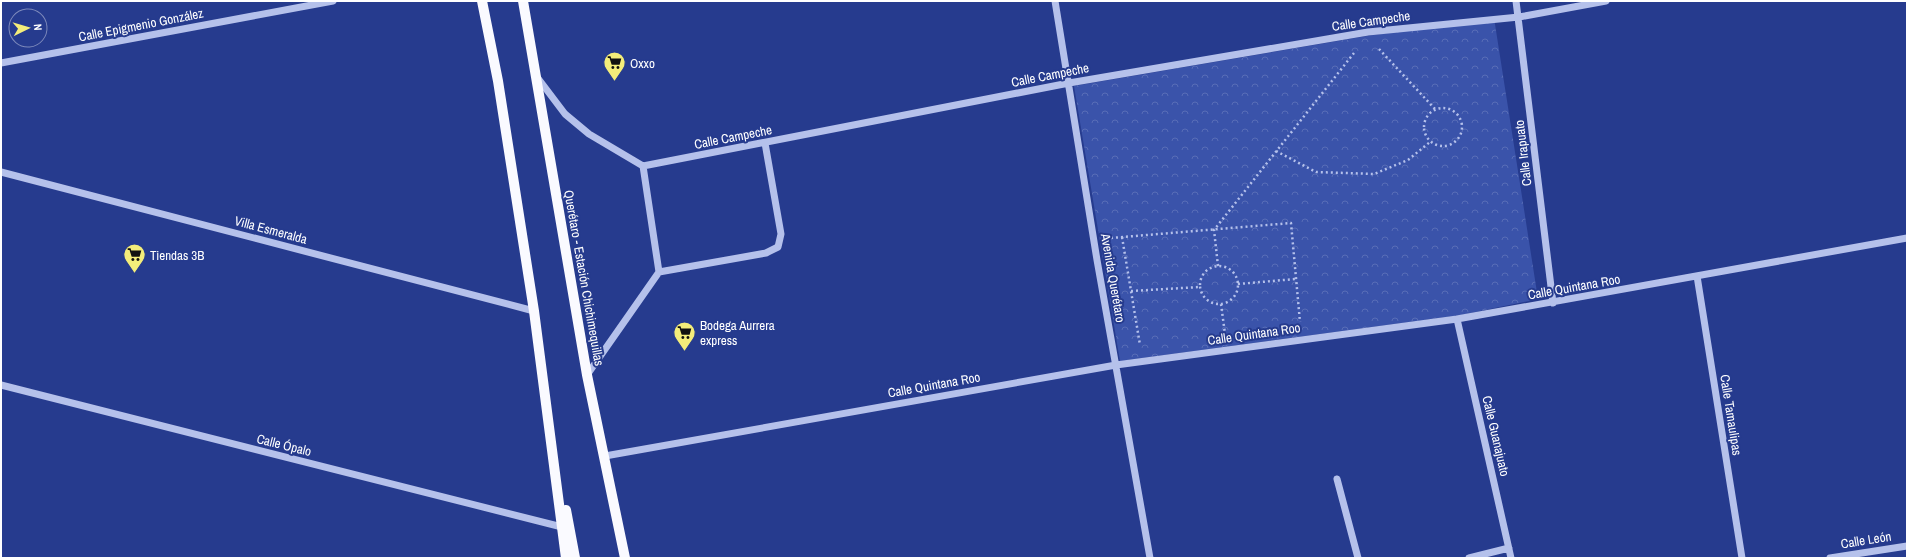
<svg xmlns="http://www.w3.org/2000/svg" width="1908" height="559" viewBox="0 0 1908 559" font-family="'Archivo Narrow',sans-serif">
<style>
.park{fill:url(#park-crowns)}
.lines{fill:none;stroke-linecap:round;stroke-linejoin:round}
.path{stroke:#b5c1eb;stroke-width:2.5;stroke-dasharray:2 3;stroke-linecap:butt}
.minor{stroke:#b5c1eb;stroke-width:7}
.major{stroke:#fafaff;stroke-width:10}
.labels{text-anchor:middle;dominant-baseline:central;stroke-width:4;stroke-linejoin:round;paint-order:stroke}
.street-label{font-size:13px;fill:#fff;stroke:#263b8e}
.poi-label{font-size:13px;fill:#fff;stroke:#263b8e;text-anchor:start}
</style>
<defs>
<pattern id="park-crowns" width="20" height="18" patternUnits="userSpaceOnUse"><rect width="20" height="18" fill="#3a53aa"/><path d="M2 6a3 3 0 1 1 6 0M12 15a3 3 0 1 1 6 0" fill="none" stroke="#586db7"/></pattern>
</defs>
<rect width="100%" height="100%" fill="#263b8e"/>
<path class="park" d="M1494,18L1538,299L1461,315L1120,361L1074,86L1367,36Z"/>
<g class="lines">
<path class="path" d="M1379,49L1435,109
M1424 127a19 19 0 1 1 38 0a19 19 0 1 1-38 0Z
M1276,151L1316,172L1374,174L1408,160L1430,142
M1122,237L1140,345
M1111,238L1291,223L1300,322
M1200 285a19 19 0 1 1 38 0a19 19 0 1 1-38 0Z
M1218,266L1214,230L1354,53
M1238,284L1295,279
M1131,291L1200,287
M1221,304L1225,334"/>
<path class="minor" d="M1055,1L1097,260L1150,558
M1516,1L1553,303
M1,63L333,1
M537,77L565,114L589,134L643,166L1069,83L1368,32L1519,17L1606,1
M1,172L534,311
M659,272L766,253L778,247L781,234L765,143
M1697,276L1742,558
M1457,319L1511,558
M587,375L659,272L643,166
M1,385L562,527
M605,456L1116,365L1457,319L1907,238
M1337,479L1358,558
M1469,558L1509,548
M1830,558L1907,546"/>
<path class="major" d="M482,1L498,81L534,311L566,558
M523,1L587,375L625,558
M566,510L575,558"/>
</g>
<defs>
<symbol id="supermarket-pin" viewBox="-11 -11 22 30"><path d="M0 17L-7.5 6A9.5 9.5 0 1 1 7.5 6Z" fill="#f4ed7a" stroke="#263b8e"/><path d="M-6-5.5h2.5l.6 2H6L4.5 2H-2.5L-4.4-4H-6ZM-1.5 3.2a1.3 1.3 0 1 0 .1 0ZM3 3.2a1.3 1.3 0 1 0 .1 0Z" fill="#111"/></symbol>
</defs>
<g fill-rule="evenodd">
<use href="#supermarket-pin" x="602" y="50" width="25" height="34"/>
<use href="#supermarket-pin" x="122" y="242" width="25" height="34"/>
<use href="#supermarket-pin" x="672" y="320" width="25" height="34"/>
</g>
<g class="labels">
<g class="street-label">
<text transform="translate(1371 21) rotate(-8)">Calle Campeche</text>
<text transform="translate(141 25) rotate(-11)">Calle Epigmenio González</text>
<text transform="translate(1050 75) rotate(-11)">Calle Campeche</text>
<text transform="translate(733 137) rotate(-11)">Calle Campeche</text>
<text transform="translate(1523 153) rotate(-97)">Calle Irapuato</text>
<text transform="translate(271 230) rotate(15)">Villa Esmeralda</text>
<text transform="translate(584 278) rotate(80)">Querétaro - Estación Chichimequillas</text>
<text transform="translate(1113 278) rotate(80)">Avenida Querétaro</text>
<text transform="translate(1574 287) rotate(-10)">Calle Quintana Roo</text>
<text transform="translate(1254 334) rotate(-8)">Calle Quintana Roo</text>
<text transform="translate(934 385) rotate(-10)">Calle Quintana Roo</text>
<text transform="translate(1731 415) rotate(81)">Calle Tamaulipas</text>
<text transform="translate(1496 436) rotate(77)">Calle Guanajuato</text>
<text transform="translate(284 445) rotate(14)">Calle Ópalo</text>
<text transform="translate(1866 540) rotate(-9)">Calle León</text>
</g>
<g class="poi-label">
<text x="630" y="63">Oxxo</text>
<text x="150" y="255">Tiendas 3B</text>
<text x="700" y="325">Bodega Aurrera<tspan x="700" dy="15">express</tspan></text>
</g>
</g>
<rect width="1908" height="559" fill="none" stroke="#ffffff" stroke-width="4"/>
<g transform="translate(28 28) rotate(85)"><circle r="19" fill="#263b8e" stroke="#7d89bb"/>
<path d="M0-3L7 15L0 10L-7 15Z" fill="#f4ed7a"/>
<text y="-6" font-size="11" font-weight="bold" text-anchor="middle" fill="#ffffff">N</text>
</g>
</svg>
